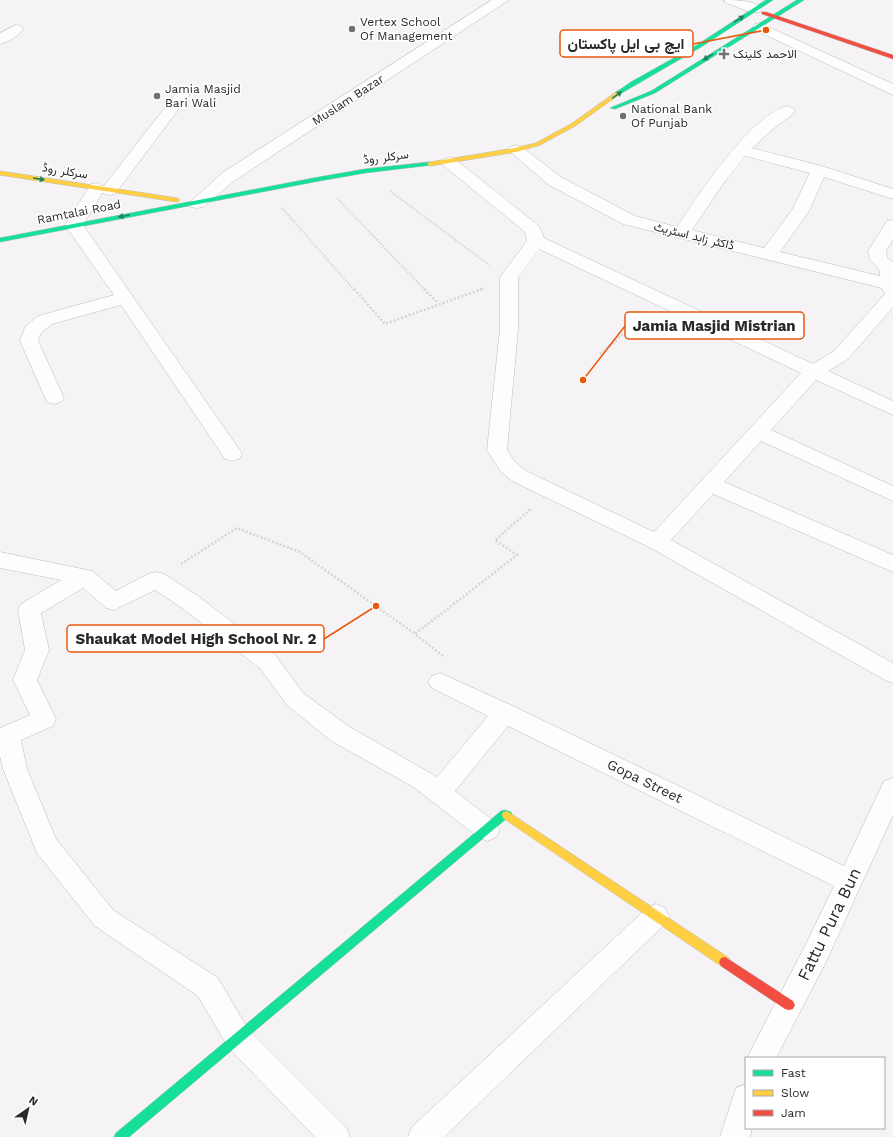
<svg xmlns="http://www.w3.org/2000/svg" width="893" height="1137" viewBox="0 0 893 1137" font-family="'Work Sans',Vazirmatn,sans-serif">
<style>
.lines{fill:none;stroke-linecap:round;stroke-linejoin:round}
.street-casing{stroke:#bcbbbd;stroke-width:1}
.fast-casing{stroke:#bcbbbd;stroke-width:1}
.slow-casing{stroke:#bcbbbd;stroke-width:1}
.jam-casing{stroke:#bcbbbd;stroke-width:1}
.path-far1{stroke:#d6d5d6;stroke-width:2;stroke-dasharray:1.5 1.5;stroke-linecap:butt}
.path{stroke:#d6d5d6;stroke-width:2.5;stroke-dasharray:2 2;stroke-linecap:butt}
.street{fill:#fefdfe;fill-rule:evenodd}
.fast{fill:#16e098;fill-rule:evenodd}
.slow{fill:#ffcf43;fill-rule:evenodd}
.jam{fill:#f24e42;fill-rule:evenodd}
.oneway{fill:#208461}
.poi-dot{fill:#706f71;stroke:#fff;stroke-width:1.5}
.labels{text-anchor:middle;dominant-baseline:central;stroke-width:3;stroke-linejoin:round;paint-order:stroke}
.far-poi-label{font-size:12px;fill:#29282a;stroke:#fff;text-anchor:start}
.far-street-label{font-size:12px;fill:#29282a;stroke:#fff}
.street-label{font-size:14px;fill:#29282a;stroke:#fff}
.near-street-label{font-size:17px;fill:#29282a;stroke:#fff}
.leader{fill:none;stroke:#e8590c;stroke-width:1.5}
.callout-dot{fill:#e8590c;stroke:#fff;stroke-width:1.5}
.callout{fill:#fff;stroke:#e8590c;stroke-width:1.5}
.callout-label{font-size:15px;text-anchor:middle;font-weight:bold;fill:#29282a}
</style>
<rect width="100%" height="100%" fill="#f5f3f6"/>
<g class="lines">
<defs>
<path id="street" d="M492,0H509L234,181L203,207L197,208L191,207L189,203L222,173Z
M724,0C735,0 755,0 762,9L760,12H750L726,3Z
M760,23L893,84V95L755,30L753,27L755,24Z
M16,25L21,26L23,29C19,36 8,42 0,44V33Z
M182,90L187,92L190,95L187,98L115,194L109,195L102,193L83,225L239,449L242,454L239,459L232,461L225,459L121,305L52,324L41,333L38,341L64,398L61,402L54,404L47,402L20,341L25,327L38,316L114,295L65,225L91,184L97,183L104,186L177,92Z
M787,106L793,108L795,111L793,114L772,130L752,148L825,167L893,189V199L824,177L809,211L780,252L880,276L879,269L870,260L868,251L887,221L893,220V239L886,251L887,258L893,262V307L848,359L828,371L893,401V415L816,380L771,430L893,486V501L761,441L724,482L893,555V572L713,494L671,540L893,663V683L885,680L649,547L512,481L501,472L487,450L500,329V277L527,241L525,232L443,165L441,162L443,159L449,157L455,159L539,226L544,238L813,364L834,351L885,294L882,288L623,224L549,185L508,150L510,147L516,145L522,147L561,177L635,216L677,227C698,195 750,116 787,106ZM745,156L810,173L792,210L764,248L692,230L725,181ZM539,249L801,373L654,532L526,471L515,462L507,450L518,329V277Z
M0,552L92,571L116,591L148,574L156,572L164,574L198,596L276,656L303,693L348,726L437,777L488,716L432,688L428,682L432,676L440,673L513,706L844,866L884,781L893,778V815L825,964L776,1058H747L805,946L834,886L508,726L455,791L496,823L500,830L496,837L487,841L478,837L415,788L330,740L287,705L260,668L182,608L155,590L114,610L106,608L83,588L41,613L49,650L37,680L56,719L53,726L21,740L27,769L56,839L113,910L218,978L248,1029L346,1127L350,1137H315L228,1047L198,996L95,926L37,853L3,769L0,756V728L30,715L13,680L25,650L18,610L21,604L61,580L0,568Z
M656,904L665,908L669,916L665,924L444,1137H408L412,1127L647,908Z
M746,1084V1128H752L750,1137H720L736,1088Z"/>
<path id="fast" d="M766,0H773L701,47L620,94L615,93L631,82L697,45Z
M797,0H804L655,93L615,109L610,108L651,91Z
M430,162L433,164L432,165L365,173L319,181L0,242V238L319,177L365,169Z
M505,810L511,812L512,815L511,818L506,819L129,1137H114L116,1133L501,811Z"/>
<path id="slow" d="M618,91L621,93L620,94L575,126L540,145L516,152L430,166L427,164L430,162L515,148L536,143L571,124Z
M0,171L177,198L180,200L177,202L0,175Z
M507,811L729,958L731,962L729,966L725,967L721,966L503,818L502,815L503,812Z"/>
<path id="jam" d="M762,12H766L893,55V59L762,14Z
M725,957L793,1001L795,1005L793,1009L789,1010L785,1009L721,966L719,962L721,958Z"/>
</defs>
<use href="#street" class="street-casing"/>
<use href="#fast" class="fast-casing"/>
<use href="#slow" class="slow-casing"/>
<use href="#jam" class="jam-casing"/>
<path class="path-far1" d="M390,191L489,265
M337,198L425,290
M282,208L354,290
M480,290L484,288"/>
<path class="path" d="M354,289L385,324L482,289
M424,289L438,303
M600,354L643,317
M181,564L237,528L300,552L415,634
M443,656L415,634L517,555L495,540L531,509"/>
<use href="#street" class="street"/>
<use href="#fast" class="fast"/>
<use href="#slow" class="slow"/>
<use href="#jam" class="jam"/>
</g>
<defs><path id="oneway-solid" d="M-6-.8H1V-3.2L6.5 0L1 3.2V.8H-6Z"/></defs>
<g class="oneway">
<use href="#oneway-solid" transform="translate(739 19) rotate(-33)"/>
<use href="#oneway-solid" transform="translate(708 57) rotate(148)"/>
<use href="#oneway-solid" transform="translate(617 95) rotate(-35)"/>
<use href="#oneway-solid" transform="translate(39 179) rotate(9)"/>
<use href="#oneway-solid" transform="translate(124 216) rotate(169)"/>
</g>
<g class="poi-dot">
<circle cx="352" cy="29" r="4"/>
<path d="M722 48h4v4h4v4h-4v4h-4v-4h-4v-4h4z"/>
<circle cx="157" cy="96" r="4"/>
<circle cx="623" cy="116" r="4"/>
</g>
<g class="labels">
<g class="far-poi-label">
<text x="360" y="22">Vertex School<tspan x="360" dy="14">Of Management</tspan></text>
<text x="733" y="54">الاحمد کلینک</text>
<text x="165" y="89">Jamia Masjid<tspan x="165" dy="14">Bari Wali</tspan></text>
<text x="631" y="109">National Bank<tspan x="631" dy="14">Of Punjab</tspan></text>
</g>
<g class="far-street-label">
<text transform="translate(348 100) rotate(-33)">Muslam Bazar</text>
<text transform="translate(386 157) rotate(-7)">سرکلر روڈ</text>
<text transform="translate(65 171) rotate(9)">سرکلر روڈ</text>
<text transform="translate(79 212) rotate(-11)">Ramtalai Road</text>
<text transform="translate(694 236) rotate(14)">ڈاکٹر زاہد اسٹریٹ</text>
</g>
<g class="street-label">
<text transform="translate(645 781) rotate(26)">Gopa Street</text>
</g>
<g class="near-street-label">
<text transform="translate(829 924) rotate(-64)">Fattu Pura Bun</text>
</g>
</g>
<path class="leader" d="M766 30L693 44M583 380L625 326M376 606L324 639"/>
<g class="callout-dot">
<circle cx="766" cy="30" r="4"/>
<circle cx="583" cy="380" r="4"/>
<circle cx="376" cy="606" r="4"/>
</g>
<g class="callout">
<rect x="560" y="30" width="133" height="27" rx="4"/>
<rect x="625" y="312" width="179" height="27" rx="4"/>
<rect x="67" y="625" width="257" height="27" rx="4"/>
</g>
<g class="callout-label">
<text x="626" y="49">ایچ بی ایل پاکستان</text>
<text x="714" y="331">Jamia Masjid Mistrian</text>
<text x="196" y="644">Shaukat Model High School Nr. 2</text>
</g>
<rect x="745" y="1057" width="140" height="72" fill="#ffffff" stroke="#a9a9aa"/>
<rect x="753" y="1070" width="20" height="6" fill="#16e098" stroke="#a9a9aa"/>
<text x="781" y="1077" font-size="12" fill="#29282a">Fast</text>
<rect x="753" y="1090" width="20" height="6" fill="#ffcf43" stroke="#a9a9aa"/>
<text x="781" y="1097" font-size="12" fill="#29282a">Slow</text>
<rect x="753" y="1110" width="20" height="6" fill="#f24e42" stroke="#a9a9aa"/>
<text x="781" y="1117" font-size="12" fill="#29282a">Jam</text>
<g transform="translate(28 1109) rotate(34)" stroke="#ffffff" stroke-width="3" paint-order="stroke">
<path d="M0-3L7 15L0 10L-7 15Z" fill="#29282a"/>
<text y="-6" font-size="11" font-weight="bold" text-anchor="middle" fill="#29282a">N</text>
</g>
</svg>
